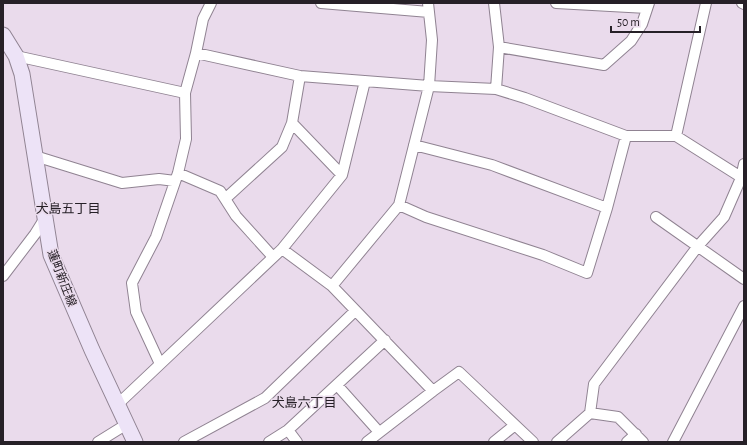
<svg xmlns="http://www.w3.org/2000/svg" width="747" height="445" viewBox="0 0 747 445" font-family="'Alegreya Sans','Noto Sans JP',sans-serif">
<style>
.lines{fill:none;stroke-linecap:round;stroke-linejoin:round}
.street-casing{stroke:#908392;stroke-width:12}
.secondary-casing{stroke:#908392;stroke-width:17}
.street{stroke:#fff;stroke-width:10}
.secondary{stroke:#ede3f7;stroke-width:15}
.labels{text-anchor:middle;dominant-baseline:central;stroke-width:3;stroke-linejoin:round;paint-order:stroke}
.street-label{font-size:12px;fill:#262027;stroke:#eadbec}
.neighbourhood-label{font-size:13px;fill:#262027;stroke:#eadbec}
</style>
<rect width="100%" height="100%" fill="#eadbec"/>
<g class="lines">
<defs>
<path id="street" d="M321,3L429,12
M494,3L499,47L496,89
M556,3L647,8
M742,3L744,4
M499,47L604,65L631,41L642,24L649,3
M196,53L203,19L211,3
M16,56L185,93L196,53L300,76L429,86L496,89L525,98L626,136H676L744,179
M292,123L342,175
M676,136L706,3
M414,145L492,165L607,208
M35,156L122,183L159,179L175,181
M178,173L220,191L236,216L273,257
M225,199L282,147L292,123L300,76
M399,205L426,217L543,255L587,273L607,208L626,136
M656,217L744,279
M282,249L342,175L365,81
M3,276L35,234L45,218
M332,286L433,391
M160,364L136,312L132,283L156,237L178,173L186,139L185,93
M337,385L379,432
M118,404L282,249L332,286L399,205L429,86L432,40L428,3
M590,413L594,384L698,246L724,217L741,178L744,164
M288,430L297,442
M98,442L127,424
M184,442L265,398L355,311
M269,442L288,430L385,340
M367,442L433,391L459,372L533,442
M494,442L515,425
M557,442L590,413L618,417L643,442
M627,442L636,434
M673,442L744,306"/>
<path id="secondary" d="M3,35L16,56L22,74L51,255L92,350L135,442"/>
</defs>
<use href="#street" class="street-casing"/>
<use href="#secondary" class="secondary-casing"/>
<use href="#street" class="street"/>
<use href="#secondary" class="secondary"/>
</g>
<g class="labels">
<g class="street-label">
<text transform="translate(62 278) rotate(69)">蓮町新庄線</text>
</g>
<g class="neighbourhood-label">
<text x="68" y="209">犬島五丁目</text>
<text x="304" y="403">犬島六丁目</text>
</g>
</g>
<rect width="747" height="445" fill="none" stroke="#262027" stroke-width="8"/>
<path d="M611 26v6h89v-6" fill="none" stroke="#262027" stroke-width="2"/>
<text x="617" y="26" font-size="12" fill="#262027" stroke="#eadbec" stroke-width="3" paint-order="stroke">50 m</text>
</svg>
